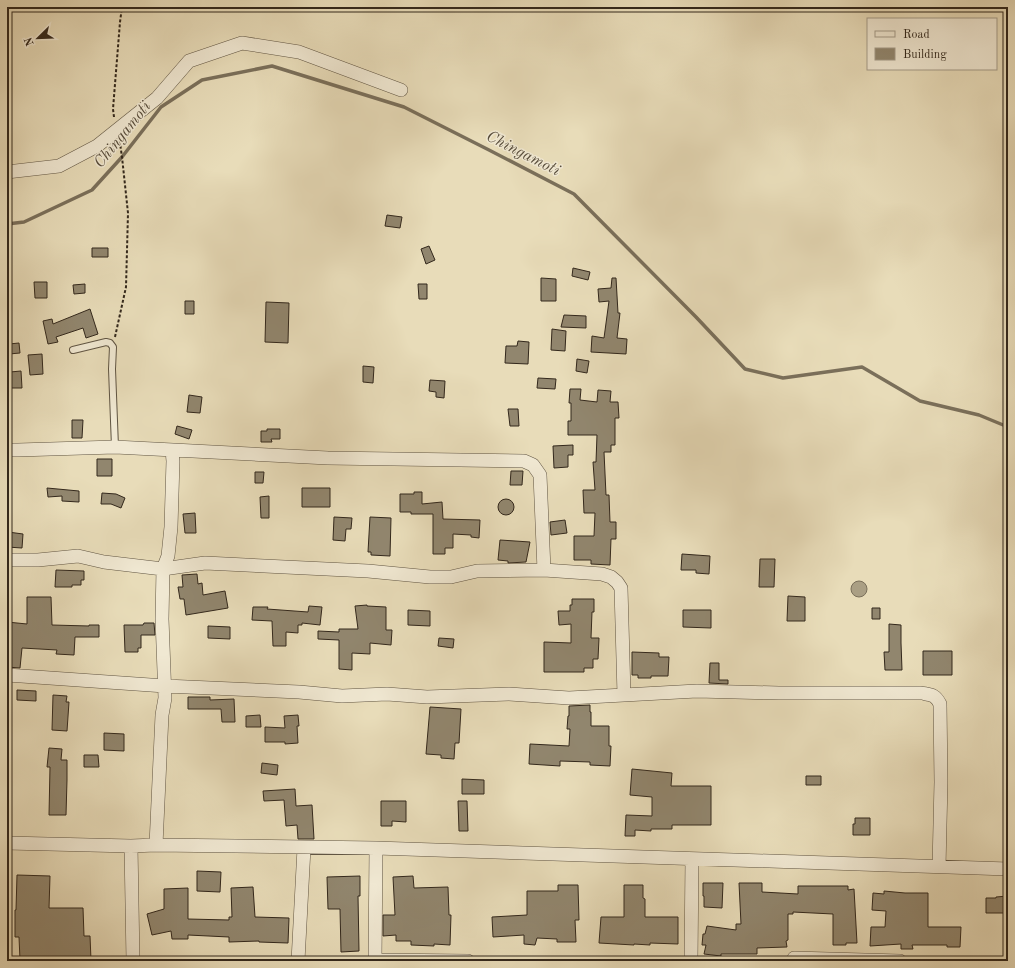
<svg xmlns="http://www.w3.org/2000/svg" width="1015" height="968" viewBox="0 0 1015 968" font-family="'Old Standard TT',serif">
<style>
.water{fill:#aa9f84;stroke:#7a6f5a}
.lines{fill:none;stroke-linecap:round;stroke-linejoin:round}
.stream{stroke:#7a6f5a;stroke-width:3.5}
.building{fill:#91866e;stroke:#33281c}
.service-casing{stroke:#605543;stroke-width:8}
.minor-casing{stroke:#605543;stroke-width:14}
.path{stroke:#33281c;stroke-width:2;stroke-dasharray:3 2;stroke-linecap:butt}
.service{stroke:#f0e8d2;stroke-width:6}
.minor{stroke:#f0e8d2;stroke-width:13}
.labels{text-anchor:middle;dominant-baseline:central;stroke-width:3;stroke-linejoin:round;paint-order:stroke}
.water-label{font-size:16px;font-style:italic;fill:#574c3b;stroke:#f0e8d2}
</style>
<rect width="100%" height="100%" fill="#e8dcb9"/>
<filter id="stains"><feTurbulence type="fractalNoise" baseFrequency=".005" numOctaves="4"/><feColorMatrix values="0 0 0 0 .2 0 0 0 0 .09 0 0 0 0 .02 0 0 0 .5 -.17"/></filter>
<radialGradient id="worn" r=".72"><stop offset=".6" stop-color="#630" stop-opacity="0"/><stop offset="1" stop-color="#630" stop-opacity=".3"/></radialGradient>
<path class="water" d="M851 589a8 8 0 1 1 16 0a8 8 0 1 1-16 0Z"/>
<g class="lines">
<path class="stream" d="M7,224L24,222L92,190L122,157L161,107L202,80L272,66L404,107L489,150L574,194L696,317L745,369L783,378L862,367L920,401L979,415L1008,427"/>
</g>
<path class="building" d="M387,215L402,217L400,228L385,226Z
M429,246L435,260L426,264L421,249Z
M92,248H108V257H92Z
M573,268L590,272L588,280L572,276Z
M541,278L556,279V301H541Z
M612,278H616L618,313H620L617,338L627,339L626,354L591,352L592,336L604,338L609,301L599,302L598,289L611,288Z
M34,282H47V298H35Z
M85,284V293L74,294L73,285Z
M418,284H427V299H419Z
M185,301H194V314H185Z
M266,302L289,303L288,343L265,342Z
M90,309L98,334L86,338L83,328L56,337L58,342L48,344L43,321L52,319L53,324Z
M564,315L586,316V328L561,327Z
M552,329L566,331L565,351L551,350Z
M518,341L529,342L528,364L505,363L506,346H517Z
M19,343L20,353L9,354V344Z
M42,354L43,374L30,375L28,355Z
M577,359L589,361L587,373L576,371Z
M363,366L374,367L373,383L363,382Z
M21,371L22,388H11L10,372Z
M538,378L556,379L555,389L537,388Z
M430,380L445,381L444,398L436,397V392L429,391Z
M570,389H581L580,400L597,402L598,390L611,391L610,402H618L619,418H615V445H611V452H604L606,495H609L610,522H616V539H611L610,565L591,564V560H574V536H594L595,513H584L583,490H595L593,462H596L597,435H568V421H571V403H569Z
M189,395L202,397L200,413L187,412Z
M508,409H518L519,426H510Z
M72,420H83L82,438H72Z
M177,426L192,430L189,439L175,434Z
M267,429H280V439H271L272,442H261V431H267Z
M573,445V455H568V467L554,468L553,446Z
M97,459H112V476H97Z
M511,471H523L522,485H510Z
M255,472H264L263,483H255Z
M47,488L79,491V502L62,501V496L48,497Z
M302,488H330V507H302Z
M414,492H422V504L442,502L443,519L480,520L479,538L471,537V535L453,534V548H445V554H433V514H411V512H400V494H414Z
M102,493L116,494L125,498L121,508L111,504H101Z
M269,496V518H261L260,497Z
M498 507a8 8 0 1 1 16 0a8 8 0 1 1-16 0Z
M195,513L196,533H185L183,514Z
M334,517L352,518L351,529H346L345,541L333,540Z
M370,517L391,518L390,556L371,555V552H368Z
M565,520L567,533L551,535L550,522Z
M8,532L23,534L22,548L7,547Z
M500,540L530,542L526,562L508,563V561L498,560Z
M682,554L710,556L709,574L696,573V570H681Z
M760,559H775L774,587H759Z
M56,570L84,571V580H81V585H72V587H55Z
M197,574L198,584L202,583L203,595L225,591L228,608L186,615L184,599H180L178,587H183L182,575Z
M788,596L805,597V621H787Z
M27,597H51L52,625L89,626V625H99V637H75L74,655L56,654L57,650L22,648L20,668L7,667V622L27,624Z
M572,599H594V612H592L591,638H599L598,659H593V668H584V672H544V642L571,643V624L559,625L558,611H570V605H572Z
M367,605V606L386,607V630H392L391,645L370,643V654L352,653V670L339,669V640L318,639V631L339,632V629H358L355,606Z
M309,606L322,607L320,625L302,623V625H298V633L286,632V646H273L272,621L252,620L253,607H268L267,609L308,612Z
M872,608H880V619H872Z
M408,610L430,611V626L408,625Z
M683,610H711V628L683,627Z
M144,623H154L155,635H141V648H138V652H125L124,625H143Z
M889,624L901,625V643L902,670H885L884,652H889Z
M208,626L230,627V639L208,638Z
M439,638L454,639L453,648L438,646Z
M923,651H952V675H923Z
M632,652L659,653V657H669L668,676H651V678H638V675H632Z
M710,663H719V680H728V684L709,683Z
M17,690L36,691V701L17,700Z
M53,695L67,696L66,702H69L67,731L52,730Z
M188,697H210V700L234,699L235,722H222L221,709H188Z
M590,705V712H591V726H609V746H611L610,766L590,765V762L560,761V766L529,764L530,744L569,746L570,729H567L568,716H569V706Z
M430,707L461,709L459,743H455L454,759L441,758V755L426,754Z
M260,715L261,727H246V716Z
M298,715L299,726H297L298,743L285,744V742H265V727L285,728L284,716Z
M104,733L124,734V751L104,750Z
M49,748L62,749L61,760H67V780L66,815H49L50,767H47Z
M84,755H98L99,767H84Z
M262,763L278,765L277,775L261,773Z
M632,769L672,773L671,786H711V825H672V829H651V831L635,830V836H625L626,815L652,816V797L630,795Z
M806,776H821V785H806Z
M462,779L484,780V794H462Z
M295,789L296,806L312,805L314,839H298L297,825L286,826L284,800L264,801L263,791Z
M381,801H406V822L392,821V826H381Z
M458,801H467L468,831H459Z
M855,818H870V835H853V824H855Z
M197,871L221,872L220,892L197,891Z
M17,875L50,876L49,908H83L84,936H90L91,960L67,961L66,958L20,960L19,937H15V910H16Z
M360,876V896H358L359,951L341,952L340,909H328L327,877Z
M413,876L414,888L448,887L449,915H451L450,945L434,944V946L411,945V941H396V935L383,936V915H395L393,877Z
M703,883H723L722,908L704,907V896H703Z
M739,883H762V892L798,894V886H848V890L854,889L857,943H846V945H833V914L793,912V914H788V940L786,941L787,947L757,948V954H721V956L704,954L706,945H702L703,934H705L707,926L736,930V924H741Z
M558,885H578L579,920H575L576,942H557V939L537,938L535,945L524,944V935L493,937L492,917L527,915V891H558Z
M624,885H643V898L645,899V917H678V944L650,943V945L634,944V945L599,943L601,917H624Z
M253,887L255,917L289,918L288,943L259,942V941L229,942V937L188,935V939H172L171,931L152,935L147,914L164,909V889L188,888V919L229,920V917H232L231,888Z
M884,891L905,893H928V927H961L960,947H947V945H912L913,949H901V944L870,946L871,927H885L886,911L872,910L873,893L884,894Z
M1008,896V913H986V898H996V897Z"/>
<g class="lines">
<defs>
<path id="service" d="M73,350L106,342L110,343L113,347L112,369L115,447"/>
<path id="minor" d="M7,172L59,166L97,146L157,98L189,61L242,43L299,52L401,90
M7,450H18L115,447L328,458L524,461L533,465L540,475L544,570
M7,560H38L78,556L104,562L163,569L205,563L368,571L430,577H451L477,571L544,570L602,574L611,577L617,582L621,588L624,695
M7,675L165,686L299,692L342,696L387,694L427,697L509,694L569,698L697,691L779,693H921C931,695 935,694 940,704L941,782L939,867
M7,843L131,846L156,845L376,848L1008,869
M156,845L162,715L165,698L162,619L163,569L168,556L171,527L173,461L172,450
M131,846L133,961
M794,958L900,961
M375,960L468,961
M298,961L304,848
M375,961L376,848
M691,961L692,859"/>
</defs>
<use href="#service" class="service-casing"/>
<use href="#minor" class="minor-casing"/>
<path class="path" d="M114,117L113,109L120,22L122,7
M115,337L126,287L128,213L122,157L120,143"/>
<use href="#service" class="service"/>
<use href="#minor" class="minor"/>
</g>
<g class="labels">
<g class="water-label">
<text transform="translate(123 135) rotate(-51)">Chingamoti</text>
<text transform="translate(523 154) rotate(27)">Chingamoti</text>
</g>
</g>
<rect width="1015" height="968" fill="none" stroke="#e8dcb9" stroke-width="24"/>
<rect x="8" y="8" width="999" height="952" fill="none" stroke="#33281c" stroke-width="2"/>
<rect x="12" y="12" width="991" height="944" fill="none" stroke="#33281c"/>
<rect x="867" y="18" width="130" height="52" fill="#f0e8d2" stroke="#a49b89"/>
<rect x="875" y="31" width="20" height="6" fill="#f0e8d2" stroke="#a49b89"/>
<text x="903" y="38" font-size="12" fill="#33281c">Road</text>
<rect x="875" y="48" width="20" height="12" fill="#91866e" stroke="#a49b89"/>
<text x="903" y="58" font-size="12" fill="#33281c">Building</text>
<g transform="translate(38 38) rotate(247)" stroke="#f0e8d2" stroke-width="3" paint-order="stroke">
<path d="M0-3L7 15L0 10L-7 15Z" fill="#33281c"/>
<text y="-6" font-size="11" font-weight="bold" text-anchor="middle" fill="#33281c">N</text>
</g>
<rect width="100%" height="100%" filter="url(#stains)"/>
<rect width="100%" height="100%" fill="url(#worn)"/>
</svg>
